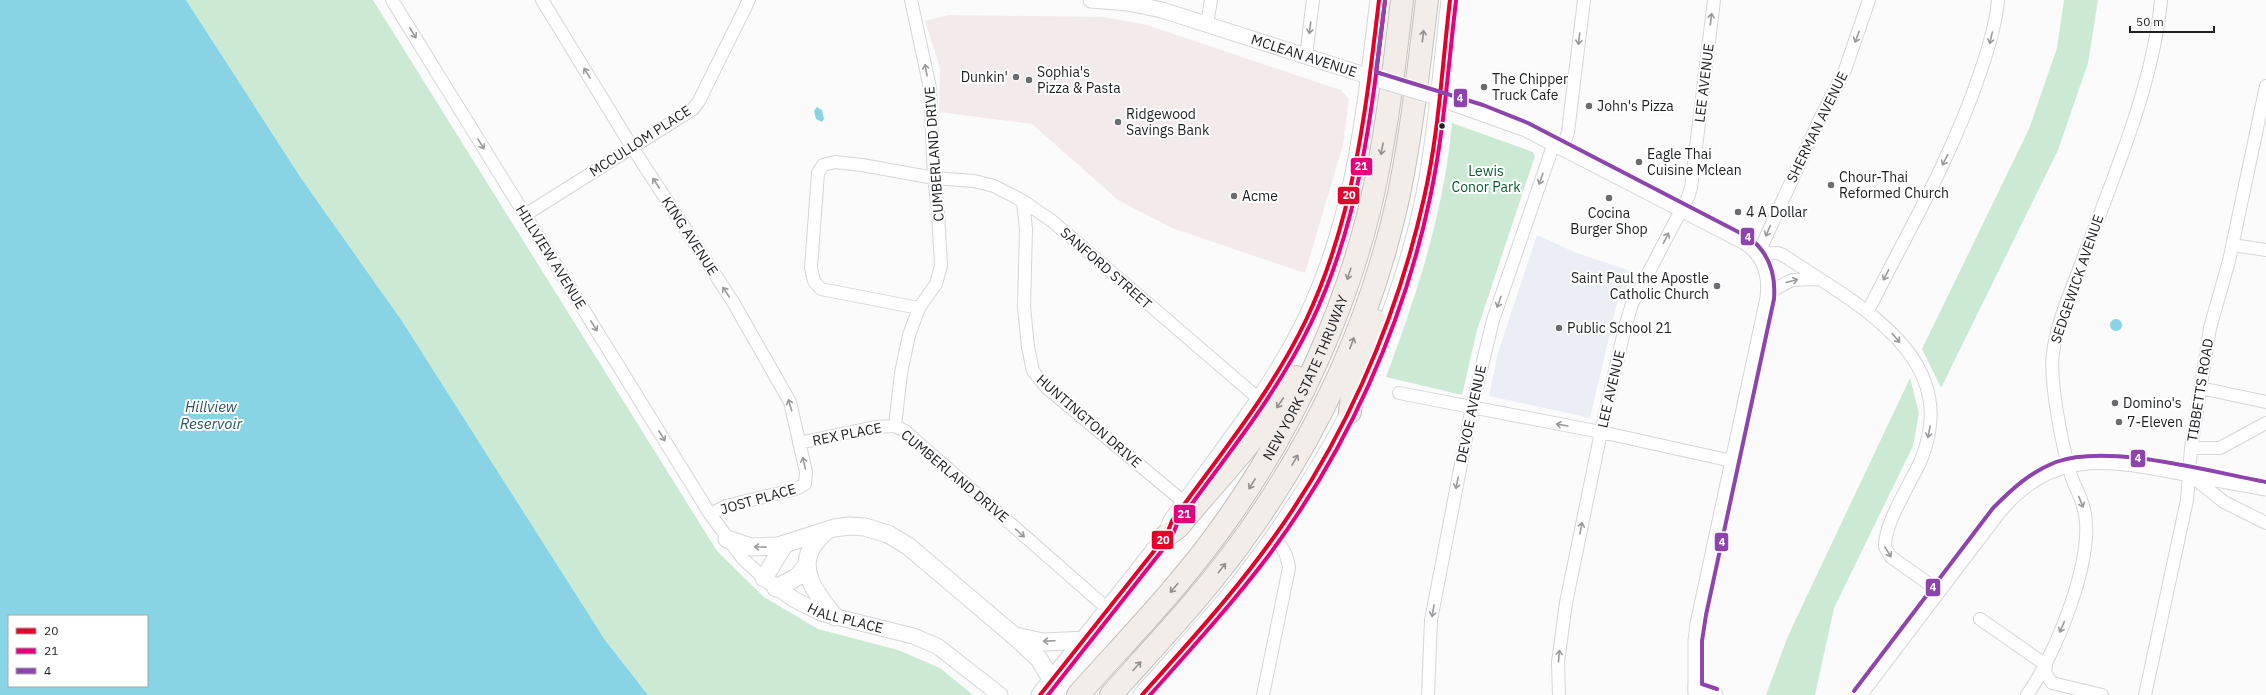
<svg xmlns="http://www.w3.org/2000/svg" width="2266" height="695" viewBox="0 0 2266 695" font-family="'IBM Plex Sans',sans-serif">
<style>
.commercial{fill:#f3ebeb}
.built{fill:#ebeef4}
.green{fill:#ccead3}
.water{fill:#88d4e5;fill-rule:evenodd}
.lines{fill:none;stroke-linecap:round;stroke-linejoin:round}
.minor-casing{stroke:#d5d6d8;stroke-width:14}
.tertiary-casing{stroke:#d5d6d8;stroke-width:17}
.secondary-casing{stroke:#d5d6d8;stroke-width:19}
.motorway-casing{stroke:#c6c0bc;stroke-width:24}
.minor{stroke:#fefeff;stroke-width:12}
.tertiary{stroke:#fefeff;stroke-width:15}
.secondary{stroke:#fefeff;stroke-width:17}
.motorway{stroke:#f2ede8;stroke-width:22}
.tertiary-bridge-casing{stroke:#d5d6d8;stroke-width:17;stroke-linecap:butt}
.tertiary-bridge{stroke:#fefeff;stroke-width:15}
.bus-1-casing{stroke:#fff;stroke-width:7}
.bus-2-casing{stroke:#fff;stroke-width:7}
.bus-3-casing{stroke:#fff;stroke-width:7}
.bus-1{stroke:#e4002b;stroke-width:4}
.bus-2{stroke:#e5007d;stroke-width:4}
.bus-3{stroke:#8e44ad;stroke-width:4}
.oneway{stroke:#999a9c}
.oneway2{stroke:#92908f}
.poi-dot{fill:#6b6c6f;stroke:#fff;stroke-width:1.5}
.bus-dot{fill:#1d1f23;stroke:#fff;stroke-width:1.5}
.labels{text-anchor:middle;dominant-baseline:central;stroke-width:4;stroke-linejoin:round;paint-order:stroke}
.street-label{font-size:14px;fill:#1d1f23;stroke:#fff}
.poi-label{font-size:14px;fill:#1d1f23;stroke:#fff;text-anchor:start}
.park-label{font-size:14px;fill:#085b2b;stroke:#fff}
.water-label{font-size:15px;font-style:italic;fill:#265560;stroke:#fff}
.line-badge{stroke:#fff;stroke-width:1.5}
.badge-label{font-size:11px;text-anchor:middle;font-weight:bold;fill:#fff}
</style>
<rect width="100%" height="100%" fill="#fbfbfc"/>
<path class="commercial" d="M948,15L1104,17L1147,25L1341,90L1349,99L1343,145L1305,273L1172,228L1118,200L1032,124L939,112L940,68L925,21Z"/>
<path class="built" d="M1537,235L1579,254L1634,272L1617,303L1590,418L1489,396L1498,353Z"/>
<path class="green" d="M186,0H373L717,551L764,597L818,629L898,650L940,668L973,695H648L605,640L402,321L301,178Z
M2064,0H2098L2088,63L2058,150L1941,388L1922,349L2029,129L2057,48Z
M1452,123L1533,152L1535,156L1477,330L1462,395L1386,377C1417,294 1444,212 1452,123Z
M1910,378L1919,413L1913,446L1834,608L1815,695H1766L1788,636Z"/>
<path class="water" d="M0,0H186L301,178L402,321L605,640L648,695H0ZM9,616H147V686H9Z
M817,107L822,110L824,119L822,122L816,119L814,111Z
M2110 325a6 6 0 1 1 12 0a6 6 0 1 1-12 0Z"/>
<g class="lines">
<defs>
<path id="minor" d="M392,0L710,514L743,559L764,578
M542,0L632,147L733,302L790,402L806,472L805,484L796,489L726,506L710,514
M1869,0L1845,70L1819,121L1759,252L1777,253L1783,255C1855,304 1964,355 1921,460C1911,483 1884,523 1885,547L1891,557L1939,591
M1207,24L1211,0
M1306,56L1313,0
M1563,147L1568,132L1584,0
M1023,201L1026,229L1024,307L1028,347L1033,371L1047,388L1185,503
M525,215L693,109L699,101L749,0
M2233,245L2266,250
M1769,292L1792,280L1818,279
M919,308L821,289L814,281L811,268L818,173L823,165L835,162L862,165L934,178L974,181L994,186L1023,201L1052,221L1259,399
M1868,311C1907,233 1952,157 1980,73C1988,50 1996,25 1998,0
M2200,388L2266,402
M1399,393L1601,432L1732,461
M895,426L901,373L909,335L919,308L936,284L941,266L938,212L934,178L930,88L911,0
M895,426L905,431L1109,610
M799,443L875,427L895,426
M2191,448H2220L2266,423
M2189,474L2224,502L2266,523
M1980,619L2046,665
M2046,665L2045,673L2052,683L2102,695
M1263,695L1289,568C1287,554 1283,547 1273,538
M1428,695L1431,620L1472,407L1493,320L1554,143
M1559,695L1558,662L1566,603L1601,432L1625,327L1632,304L1688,197L1691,188L1714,0
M2027,695C2055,656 2098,553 2083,506C2080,494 2073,484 2070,472C2062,445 2049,379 2053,353C2057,321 2072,289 2083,259C2113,177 2153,87 2161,0
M2145,695L2187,500L2191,448L2210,328L2229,261L2266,86"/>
<g id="tertiary">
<path id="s1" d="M1091,0L1128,3L1162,10L1377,79"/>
<path d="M1430,95L1526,129L1745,242C1765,255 1771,275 1768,298L1698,624L1696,641V695"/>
<path id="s2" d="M768,581L795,600L821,613L913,636L937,646L1000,695"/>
<path d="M1696,688L1715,695"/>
<path d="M1859,695L1998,512C2051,448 2106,458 2179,472C2208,478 2237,483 2266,488"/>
</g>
<path id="secondary" d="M1378,346C1400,292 1418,235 1428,178C1438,119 1443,59 1450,0
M825,532C820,537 814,543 811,549C798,574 820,598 835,617
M727,539L751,547L778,546L834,528L849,526L865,527L888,534L908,546L1013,635L1039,659L1052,681
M764,578L784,545
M776,588L797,577L807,565
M1015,636L1043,642L1086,640
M1040,695L1166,536L1172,521C1218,456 1271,392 1306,320C1356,216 1365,113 1379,0
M1142,695C1171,662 1202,629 1230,595C1279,535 1320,470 1355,402"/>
<g id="motorway">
<path d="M1350,412L1353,387L1376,321"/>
<path d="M1166,536L1178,527C1218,478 1264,433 1296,377"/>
<path id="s3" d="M1078,695C1128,639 1181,585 1224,524C1295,425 1352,299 1376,180C1388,121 1395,60 1402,0"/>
<path d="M1111,695C1159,641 1209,589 1250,530C1321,429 1373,315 1399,194C1412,130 1419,65 1427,0"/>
</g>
</defs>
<use href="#minor" class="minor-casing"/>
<use href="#tertiary" class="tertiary-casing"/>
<use href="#secondary" class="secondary-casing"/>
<use href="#motorway" class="motorway-casing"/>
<use href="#minor" class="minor"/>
<use href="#tertiary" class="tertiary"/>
<use href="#secondary" class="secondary"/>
<use href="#motorway" class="motorway"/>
<defs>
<path id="tertiary-bridge" d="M1377,79L1430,95"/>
</defs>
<use href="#tertiary-bridge" class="tertiary-bridge-casing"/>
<use href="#tertiary-bridge" class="tertiary-bridge"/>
<defs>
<path id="bus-1" d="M1040,695L1166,536L1172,521C1219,456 1271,393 1306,320C1354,219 1366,109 1379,0
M1142,695C1184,648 1226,602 1263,552C1341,448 1396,324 1424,198C1439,133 1442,66 1450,0"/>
<path id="bus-2" d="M1048,695L1171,539L1177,524C1224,459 1276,396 1311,323C1360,222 1372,110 1385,1
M1150,695C1191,649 1232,604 1269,555C1347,450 1403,326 1430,198C1444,133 1448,67 1456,1"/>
<path id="bus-3" d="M1385,1L1376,72L1483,105L1528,123L1748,237C1769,252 1776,273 1774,299L1706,615L1702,641V684L1717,689
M1854,691L1993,508C2012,489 2030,472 2056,462C2108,443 2211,472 2266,482"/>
</defs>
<use href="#bus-1" class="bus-1-casing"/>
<use href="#bus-2" class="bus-2-casing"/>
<use href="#bus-3" class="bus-3-casing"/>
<use href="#bus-1" class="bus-1"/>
<use href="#bus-2" class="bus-2"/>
<use href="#bus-3" class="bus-3"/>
</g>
<defs><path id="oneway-shaft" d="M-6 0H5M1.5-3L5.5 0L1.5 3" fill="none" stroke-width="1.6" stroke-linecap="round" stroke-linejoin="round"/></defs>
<g class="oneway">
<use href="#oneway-shaft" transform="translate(1711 19) rotate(-83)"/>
<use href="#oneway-shaft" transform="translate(1310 28) rotate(97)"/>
<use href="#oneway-shaft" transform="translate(413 33) rotate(58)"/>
<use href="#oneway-shaft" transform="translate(1857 37) rotate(111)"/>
<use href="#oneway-shaft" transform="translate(1991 38) rotate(103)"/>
<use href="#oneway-shaft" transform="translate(1579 39) rotate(97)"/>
<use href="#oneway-shaft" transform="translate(926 70) rotate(-100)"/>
<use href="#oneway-shaft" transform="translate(587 73) rotate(-122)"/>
<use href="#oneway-shaft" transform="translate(481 144) rotate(58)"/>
<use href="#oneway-shaft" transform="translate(1945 160) rotate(117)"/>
<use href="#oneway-shaft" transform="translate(1541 179) rotate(109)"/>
<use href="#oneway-shaft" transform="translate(656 183) rotate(-123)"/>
<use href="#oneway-shaft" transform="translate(1768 231) rotate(114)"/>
<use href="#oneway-shaft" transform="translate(1666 238) rotate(-63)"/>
<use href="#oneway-shaft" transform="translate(1886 275) rotate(117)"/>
<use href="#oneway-shaft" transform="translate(1792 281) rotate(-15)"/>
<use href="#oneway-shaft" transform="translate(726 292) rotate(-123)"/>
<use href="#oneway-shaft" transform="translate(1499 302) rotate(109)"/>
<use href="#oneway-shaft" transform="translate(594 326) rotate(58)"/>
<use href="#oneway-shaft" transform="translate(1896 338) rotate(49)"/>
<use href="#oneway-shaft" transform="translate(790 405) rotate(-107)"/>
<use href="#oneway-shaft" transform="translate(1562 425) rotate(-170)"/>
<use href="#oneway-shaft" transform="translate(1929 432) rotate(101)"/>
<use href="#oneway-shaft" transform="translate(662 436) rotate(58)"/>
<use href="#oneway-shaft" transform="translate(804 463) rotate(-103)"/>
<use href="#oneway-shaft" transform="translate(1457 483) rotate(101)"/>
<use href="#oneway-shaft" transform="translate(2081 502) rotate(68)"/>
<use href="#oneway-shaft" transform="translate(1581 528) rotate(-79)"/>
<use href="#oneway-shaft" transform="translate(1020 533) rotate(41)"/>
<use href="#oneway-shaft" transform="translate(760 547) rotate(-179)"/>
<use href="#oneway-shaft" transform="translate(1888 552) rotate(58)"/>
<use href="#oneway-shaft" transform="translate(1433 611) rotate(100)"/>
<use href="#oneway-shaft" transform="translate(2062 627) rotate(113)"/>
<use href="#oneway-shaft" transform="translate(1049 641) rotate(178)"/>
<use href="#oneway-shaft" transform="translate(1559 656) rotate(-85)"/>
</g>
<g class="oneway2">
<use href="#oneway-shaft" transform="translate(1423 36) rotate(-83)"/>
<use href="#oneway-shaft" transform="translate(1382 149) rotate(100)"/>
<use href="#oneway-shaft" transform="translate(1349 274) rotate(108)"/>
<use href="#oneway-shaft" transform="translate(1352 343) rotate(-69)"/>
<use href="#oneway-shaft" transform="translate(1280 403) rotate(124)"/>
<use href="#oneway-shaft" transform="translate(1295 460) rotate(-60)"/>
<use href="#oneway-shaft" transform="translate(1252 484) rotate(122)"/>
<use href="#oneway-shaft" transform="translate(1222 568) rotate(-52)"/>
<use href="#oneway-shaft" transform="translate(1174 588) rotate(130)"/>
<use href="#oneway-shaft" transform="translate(1137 666) rotate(-48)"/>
</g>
<g class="poi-dot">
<circle cx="1016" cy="77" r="4"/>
<circle cx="1029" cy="80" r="4"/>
<circle cx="1484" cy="87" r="4"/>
<circle cx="1589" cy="106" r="4"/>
<circle cx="1118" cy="122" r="4"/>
<circle cx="1639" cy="162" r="4"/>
<circle cx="1831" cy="185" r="4"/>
<circle cx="1234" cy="196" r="4"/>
<circle cx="1609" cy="198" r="4"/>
<circle cx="1738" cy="212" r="4"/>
<circle cx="1717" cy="286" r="4"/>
<circle cx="1559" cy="328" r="4"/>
<circle cx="2115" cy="403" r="4"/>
<circle cx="2119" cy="422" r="4"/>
</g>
<circle class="bus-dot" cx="1442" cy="126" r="3.5"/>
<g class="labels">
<g class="street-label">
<text stroke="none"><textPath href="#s1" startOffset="221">MCLEAN AVENUE</textPath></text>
<text transform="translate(1704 83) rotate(-83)">LEE AVENUE</text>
<text transform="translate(1817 127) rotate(-64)">SHERMAN AVENUE</text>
<text transform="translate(640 141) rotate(-33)">MCCULLOM PLACE</text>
<text transform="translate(934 154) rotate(-94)">CUMBERLAND DRIVE</text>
<text transform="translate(690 236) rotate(57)">KING AVENUE</text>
<text transform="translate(551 257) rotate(58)">HILLVIEW AVENUE</text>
<text transform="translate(1106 268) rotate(41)">SANFORD STREET</text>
<text transform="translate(2077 279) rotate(-71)">SEDGEWICK AVENUE</text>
<text stroke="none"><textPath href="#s3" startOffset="393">NEW YORK STATE THRUWAY</textPath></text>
<text transform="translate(1611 389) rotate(-77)">LEE AVENUE</text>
<text transform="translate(2200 390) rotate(-81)">TIBBETTS ROAD</text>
<text transform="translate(1471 414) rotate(-78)">DEVOE AVENUE</text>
<text transform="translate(1089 421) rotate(41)">HUNTINGTON DRIVE</text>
<text transform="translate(847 434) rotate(-11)">REX PLACE</text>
<text transform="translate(955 476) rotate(40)">CUMBERLAND DRIVE</text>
<text transform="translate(758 499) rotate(-16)">JOST PLACE</text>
<text stroke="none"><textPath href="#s2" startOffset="87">HALL PLACE</textPath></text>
</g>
<g class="poi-label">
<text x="1037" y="72">Sophia's<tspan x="1037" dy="16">Pizza &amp; Pasta</tspan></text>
<text x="1008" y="77" text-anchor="end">Dunkin'</text>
<text x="1492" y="79">The Chipper<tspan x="1492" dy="16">Truck Cafe</tspan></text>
<text x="1597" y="106">John's Pizza</text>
<text x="1126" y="114">Ridgewood<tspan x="1126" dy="16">Savings Bank</tspan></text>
<text x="1647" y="154">Eagle Thai<tspan x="1647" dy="16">Cuisine Mclean</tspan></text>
<text x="1839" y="177">Chour-Thai<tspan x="1839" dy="16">Reformed Church</tspan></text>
<text x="1242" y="196">Acme</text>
<text x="1746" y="212">4 A Dollar</text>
<text x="1609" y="213" text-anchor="middle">Cocina<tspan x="1609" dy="16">Burger Shop</tspan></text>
<text x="1709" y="278" text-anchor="end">Saint Paul the Apostle<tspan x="1709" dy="16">Catholic Church</tspan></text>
<text x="1567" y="328">Public School 21</text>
<text x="2123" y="403">Domino's</text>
<text x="2127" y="422">7-Eleven</text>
</g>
<g class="park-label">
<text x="1486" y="171">Lewis<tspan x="1486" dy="16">Conor Park</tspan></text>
</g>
<g class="water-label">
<text x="211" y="406">Hillview<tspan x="211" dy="17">Reservoir</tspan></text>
</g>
</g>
<g class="line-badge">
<rect x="1453" y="88" width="15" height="20" rx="4" fill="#8e44ad"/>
<rect x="1350" y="157" width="23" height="19" rx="4" fill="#e5007d"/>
<rect x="1337" y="186" width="23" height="19" rx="4" fill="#e4002b"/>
<rect x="1740" y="227" width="15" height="19" rx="4" fill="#8e44ad"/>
<rect x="2130" y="449" width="16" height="19" rx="4" fill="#8e44ad"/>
<rect x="1173" y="504" width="23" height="20" rx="4" fill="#e5007d"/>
<rect x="1151" y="530" width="23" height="20" rx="4" fill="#e4002b"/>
<rect x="1714" y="532" width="15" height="20" rx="4" fill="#8e44ad"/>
<rect x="1925" y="578" width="16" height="19" rx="4" fill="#8e44ad"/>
</g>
<g class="badge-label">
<text x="1460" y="102">4</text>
<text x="1361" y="170">21</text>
<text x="1349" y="199">20</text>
<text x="1748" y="241">4</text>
<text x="2138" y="462">4</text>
<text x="1184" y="518">21</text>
<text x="1163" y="544">20</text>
<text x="1722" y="546">4</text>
<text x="1933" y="591">4</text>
</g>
<rect x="8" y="615" width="140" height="72" fill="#ffffff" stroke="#a5a5a7"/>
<rect x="16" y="628" width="20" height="6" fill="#e4002b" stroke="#a5a5a7"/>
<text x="44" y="635" font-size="12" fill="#1d1f23">20</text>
<rect x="16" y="648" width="20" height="6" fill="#e5007d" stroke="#a5a5a7"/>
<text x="44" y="655" font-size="12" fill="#1d1f23">21</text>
<rect x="16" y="668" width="20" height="6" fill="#8e44ad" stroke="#a5a5a7"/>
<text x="44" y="675" font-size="12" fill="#1d1f23">4</text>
<path d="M2130 26v6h84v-6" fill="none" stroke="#1d1f23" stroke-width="2"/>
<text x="2136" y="26" font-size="12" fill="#1d1f23" stroke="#ffffff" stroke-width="3" paint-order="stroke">50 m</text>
</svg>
